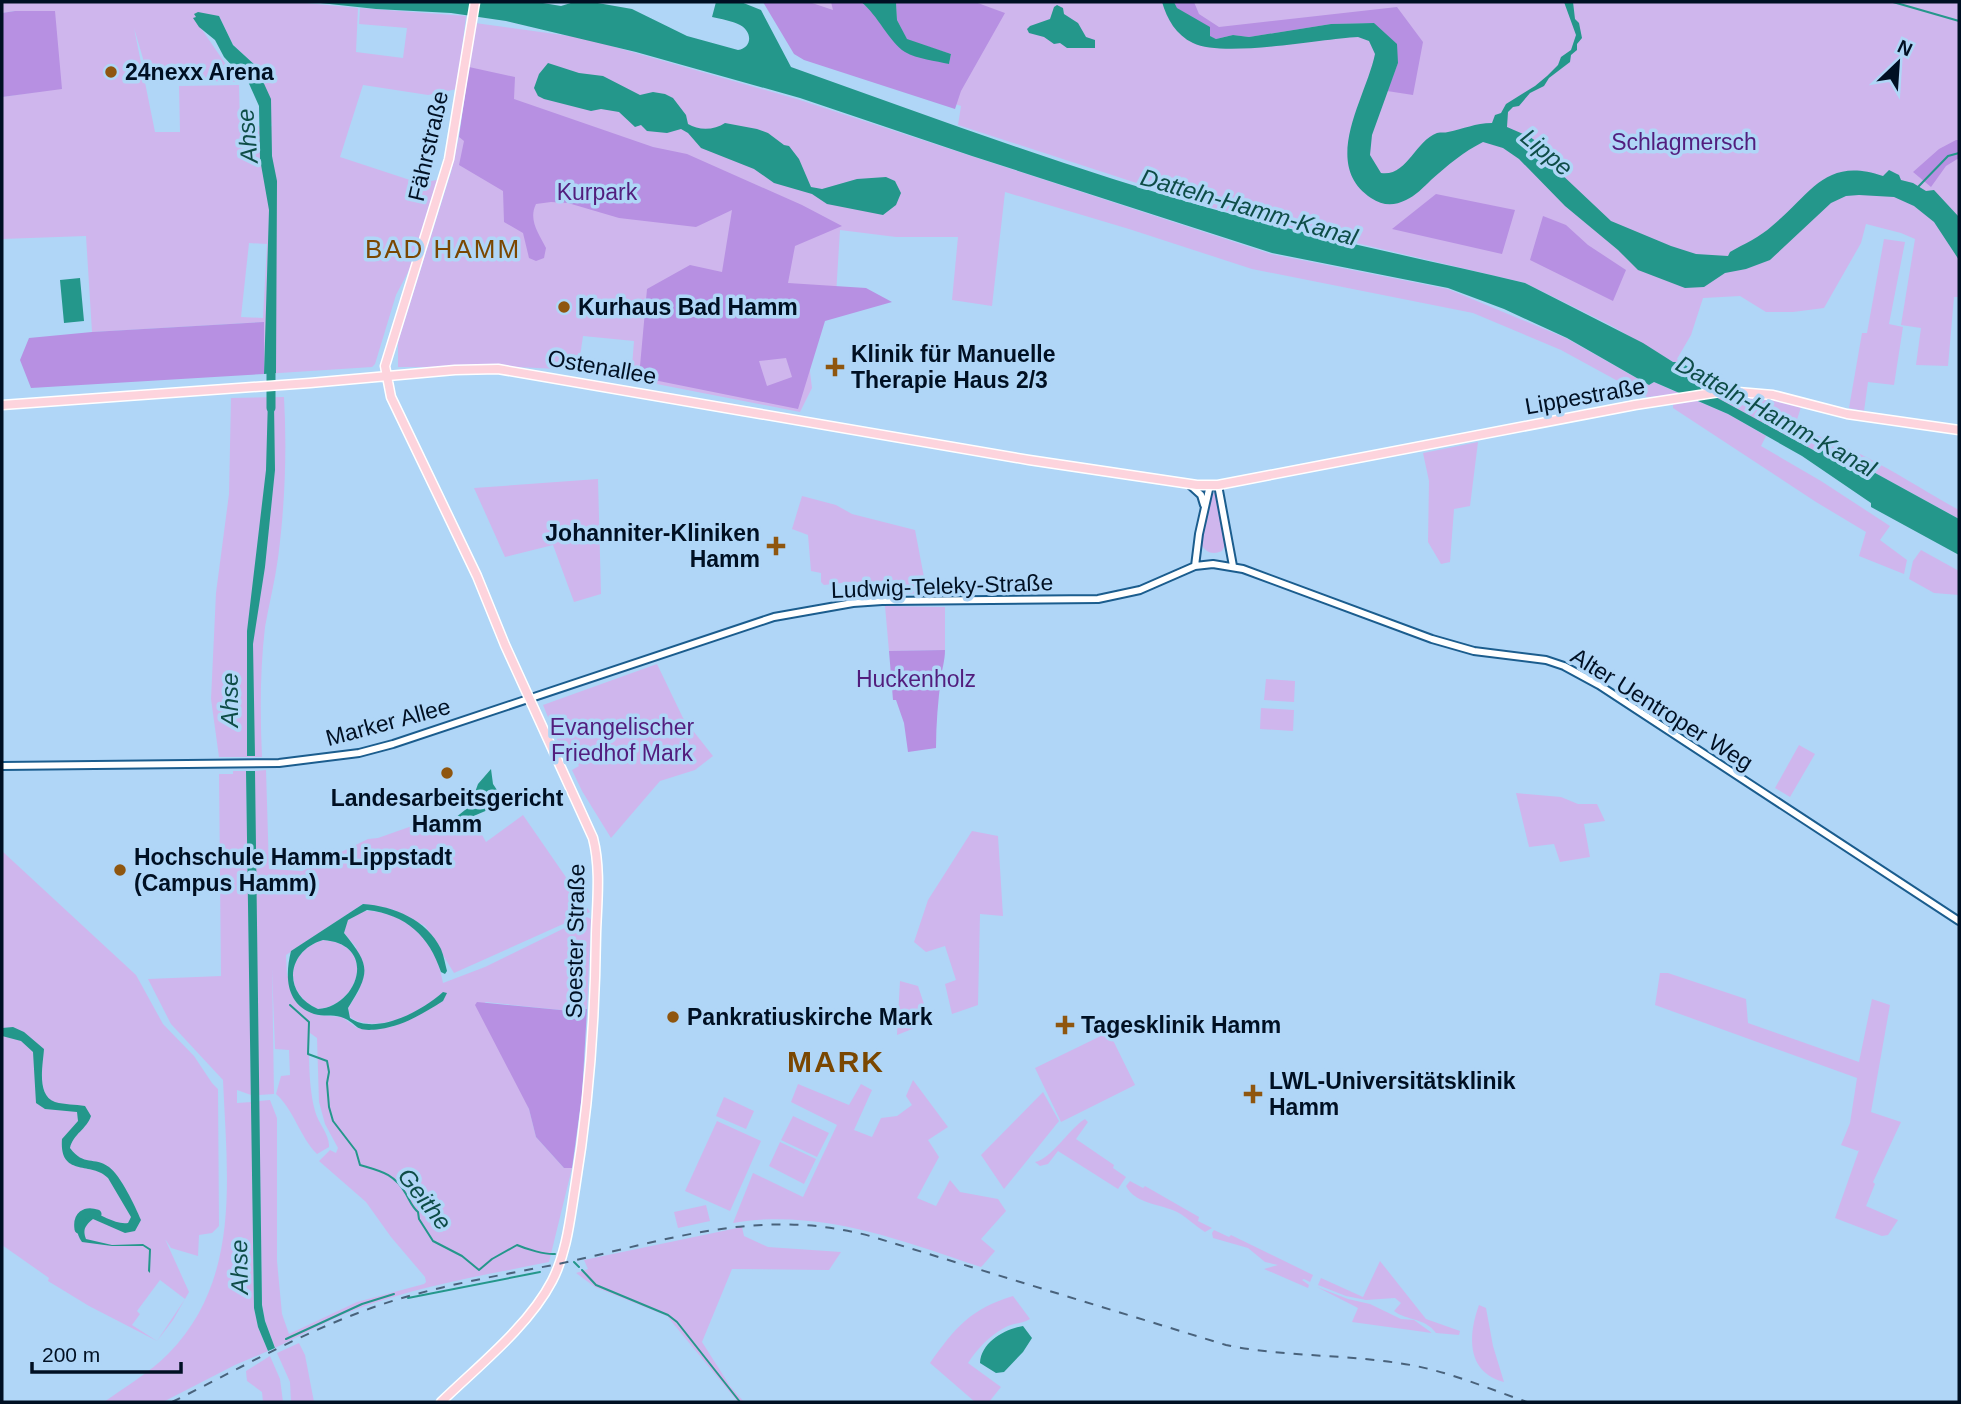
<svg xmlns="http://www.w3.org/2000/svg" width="1961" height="1404" viewBox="0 0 1961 1404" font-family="Helvetica,sans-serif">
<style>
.green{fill:#cfb6ed;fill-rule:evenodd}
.forest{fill:#b790e2;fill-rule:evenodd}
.water{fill:#24978b;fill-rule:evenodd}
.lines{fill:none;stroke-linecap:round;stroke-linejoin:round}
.stream{stroke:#24978b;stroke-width:2}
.river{stroke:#24978b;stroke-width:9}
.minor-casing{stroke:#1b5d8e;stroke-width:10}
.major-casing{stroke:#fff;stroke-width:11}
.minor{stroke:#fff;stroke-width:6}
.major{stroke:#fdd4dd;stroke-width:8}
.rail{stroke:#49627b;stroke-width:2;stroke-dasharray:9 9;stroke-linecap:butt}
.poi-dot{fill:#8f560f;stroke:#b0d6f7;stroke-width:2.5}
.labels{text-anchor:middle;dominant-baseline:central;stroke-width:7;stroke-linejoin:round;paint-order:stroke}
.poi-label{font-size:23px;font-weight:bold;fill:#001023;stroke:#b0d6f7;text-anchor:start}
.park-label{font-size:23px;fill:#521d7d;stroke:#b0d6f7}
.street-label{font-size:23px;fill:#001023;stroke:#b0d6f7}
.water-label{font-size:24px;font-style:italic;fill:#0e4d47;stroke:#b0d6f7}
.quarter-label{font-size:26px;letter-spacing:2px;fill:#7a4701;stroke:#b0d6f7}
.district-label{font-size:30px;font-weight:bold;letter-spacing:2px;fill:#7a4701;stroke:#b0d6f7}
</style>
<rect width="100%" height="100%" fill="#b0d6f7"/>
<path class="green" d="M2,2H295L358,8L356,52L403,58L407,28L359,24L360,8L466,16L457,89L428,95L363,85L340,157L413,181L422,183L441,179L418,253L396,295L375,364L372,367L264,374V322L92,332L86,236L2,239V97L62,88L15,11L2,13ZM203,14L219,16L233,45L256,66L272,126L240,127L239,85L179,86L180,132H155L134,28L149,79L238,82L194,18ZM249,243L267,244L263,318L241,317Z
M775,2H1959V297H1954L1948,366L1916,365L1921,328L1901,325L1915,239L1901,233L1866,224L1861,243L1824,308L1793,312H1766L1740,296L1703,298L1691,335L1677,359L1680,362L1675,363L1610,325L1525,283L1276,224L1207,206L958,125L961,106L800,52Z
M475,23L577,37L608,45L800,100L1271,254L1448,289L1566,338L1649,385L1654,382L1681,394L1647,397L1561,350L1473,313L1252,269L1129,229L1005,192L992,306L952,300L958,237H896L840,230L835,311L803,315L812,388L800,412L631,379L634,341L583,336L578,370L517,367H398V342L451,172L460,132Z
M1884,239L1905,242L1889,324L1903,327L1894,385L1868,382L1864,411L1849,408L1862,333H1867Z
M1748,392L1802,404L1794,429C1854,443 1906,481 1959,510V519L1846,457L1845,452L1840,450L1815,451L1711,395Z
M284,397C287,450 285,505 278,558C275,581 269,604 265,627C260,670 260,714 262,757H219L211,699L216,593L229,494L231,398Z
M1690,398L1728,414L1766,436L1761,446L1821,481L1890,526L1880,540L1907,560L1904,574L1859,556L1866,532L1816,502L1673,408V404L1685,403Z
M1478,442L1470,506L1454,509L1450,562L1441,564L1428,542L1429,481L1423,453Z
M598,479L601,594L574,602L553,545L505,557L474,488Z
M1217,493L1227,541L1222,551C1213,555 1206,553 1201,544L1210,494Z
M802,496L836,505L852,514L915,530L927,593L855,595L850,582L824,585L821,582V573L811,571L808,535L792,529Z
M1921,550L1959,571V595L1934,593L1909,579L1913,561Z
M885,606L945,607V650L889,651Z
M657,664L683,718L713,756L695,770L660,781L611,838L582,791L572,770L579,766L567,742L559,744L543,705Z
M1266,679L1295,681L1294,702L1264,700Z
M1261,708L1294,710L1293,731L1260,729Z
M1799,745L1815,754L1790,797L1775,788Z
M266,770L269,869L302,871L368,839L378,838L412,826L413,819L429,814L438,832L466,830L477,826L486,842L523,815L590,912L454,973L425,926L394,910L363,904L286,955L287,975L304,1008L317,1015L342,1017L357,1028L392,1027L443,1001L441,994C421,1013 375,1035 350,1017L348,1008L359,991L356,947L344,933C347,895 399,915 417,929C432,941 440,966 443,983L485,967L587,917L591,919L587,1009L571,1011L485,1002L529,1109L536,1137L564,1168H572L549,1262C485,1275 418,1286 357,1309C328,1320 302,1335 275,1348L265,1321L262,1305L259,1101L270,1100L277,1118V1261L282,1314L289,1334L357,1302L424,1284L426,1282L425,1277L391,1237L366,1202L319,1161L330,1150L336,1153L338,1148L325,1124L319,1102L317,1038L310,1033C308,1054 309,1090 315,1111C318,1123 330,1135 329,1147L317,1154C300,1137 294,1110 276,1094L281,1076L290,1075L289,1050L275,1049L272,968L274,1094L259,1095L255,906V771Z
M233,771H246L251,1095L237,1090V1103L252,1102L254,1308L258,1327L268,1351L235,1365L163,1402H104C125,1387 149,1373 168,1354C242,1279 227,1176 223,1080L171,1024L148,979L221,976L219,774H233Z
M1516,793L1561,797L1578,804H1597L1605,821L1584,824L1590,857L1560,862L1554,844L1529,847Z
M972,831L998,836L1003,916L980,914L978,1005L952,1014L945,984L956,980L945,946L926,952L914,942L928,900Z
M2,851L136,975L163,1024L194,1056L212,1083L218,1089L219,1226L212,1233L199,1235L198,1256L171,1248L165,1239L189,1292L173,1320L157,1341L89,1306L48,1281L49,1278L2,1245ZM160,1280L185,1299L157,1341L132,1325L140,1314L137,1311Z
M323,940C379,944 358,1007 318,1009C282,993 286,951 323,940Z
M1660,973H1668L1746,999L1748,1023L1859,1062L1872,999L1890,1005L1871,1112L1901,1122L1873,1182L1875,1184L1866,1206L1898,1220L1888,1235L1882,1236L1835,1218L1859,1150L1858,1151L1841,1145L1850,1123L1857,1078L1655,1005Z
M900,981L918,986L930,1022L897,1035Z
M1109,1032L1135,1085L1061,1122L1035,1068Z
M913,1080L948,1127L928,1140L939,1157L917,1198L936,1206L950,1180L960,1192L998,1199L1006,1211L981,1239L995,1251L983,1265L981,1267C901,1240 818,1208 733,1223L753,1173L803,1197L837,1125L791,1102L798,1084L849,1105L861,1084L872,1090L854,1130L872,1137L881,1118L897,1116L912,1105L906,1096Z
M1043,1092L1059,1121L1004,1189L981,1155Z
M724,1097L754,1111L746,1129L716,1116Z
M793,1116L829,1133L817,1157L781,1140Z
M1085,1119L1088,1122L1076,1139L1114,1165L1113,1168L1126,1177L1118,1189L1058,1151L1048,1164L1040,1166L1035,1162C1051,1159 1069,1129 1085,1119Z
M717,1121L761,1141L730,1211L685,1191Z
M780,1142L816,1159L804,1184L769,1166Z
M1130,1181L1143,1188L1145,1186L1199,1217L1198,1221L1212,1228L1205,1232C1195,1226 1187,1217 1177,1212C1161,1204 1135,1204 1126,1186Z
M706,1205L710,1221L678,1228L674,1212Z
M742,1227L744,1236L768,1247L841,1252L829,1270L732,1269L702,1342L730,1386L744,1402H738L667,1316L595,1287L576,1273L588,1269L584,1260Z
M1214,1230L1229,1237L1231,1235L1313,1275L1310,1282L1304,1279L1302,1280L1309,1285L1308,1288L1264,1269L1278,1265L1265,1262L1248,1248L1213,1238L1212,1233Z
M1380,1261L1426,1319L1460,1331L1459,1335L1436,1333C1424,1317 1407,1321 1394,1311L1401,1303L1395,1298L1366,1300L1346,1296L1318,1285L1321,1278L1363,1297Z
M1317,1287L1348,1299L1370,1304L1401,1319L1414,1320L1432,1333L1352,1322L1358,1308Z
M1013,1296L1030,1319C1022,1324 1012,1323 1004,1328C989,1336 977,1349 968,1363L1001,1387L989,1402H975L930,1363C955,1328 970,1309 1013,1296Z
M1479,1305L1486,1308L1493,1346L1504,1382C1466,1372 1468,1335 1479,1305Z
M299,1343L305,1355L314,1402H291L290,1382L277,1353Z
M270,1356L280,1379L283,1402H263L262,1392L247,1381L246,1371Z"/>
<path class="forest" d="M763,2H809L833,10L831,2H861L873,12L889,35L949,64L951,54L907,40L897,20L896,2H975L1005,13L961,91L955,109L804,60L794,54Z
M1174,2H1194L1199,14L1219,27L1397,7L1423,42L1413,95L1387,91L1398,63L1374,23L1331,24L1249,37L1233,35L1216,39L1209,36V27L1176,8Z
M15,11H55L62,89L2,97V13Z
M469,67L515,77L514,99L653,147L687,154L802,205L842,226L795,246L788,283L866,288L892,302L825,321L798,409L639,377L647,289L690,265L722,272L732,210L696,227L619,218L568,203L551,202L536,204C528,220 539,234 546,248L544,258L536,261L529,258L523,233L504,222L503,191L459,165L464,141L459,137ZM786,358L792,377L767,386L759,361Z
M1956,140H1959V158L1946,166L1931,187L1913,172L1939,149Z
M1436,194L1515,210L1502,254L1392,229Z
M1543,216L1566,225L1588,245L1626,270L1613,301L1530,260Z
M264,322V374L31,388L20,360L29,338L92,332Z
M945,650C945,661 942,668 941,678C938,701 936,724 936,748L908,752L904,723L896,700H893L889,651Z
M477,1002L571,1011L587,1009L582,1095L572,1168H564L536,1137L529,1109L475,1005Z"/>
<path class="water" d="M311,2H537L561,6L574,2H592L632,9L687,36L738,50C752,48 753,32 740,25C732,21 721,19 712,17L716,2H741L761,10L791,67C929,116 1068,168 1209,208C1313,237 1420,258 1525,283L1643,343L1673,362H1680L1697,372L1701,389L1815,451L1840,449L1845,452L1846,457L1959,519V555L1871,507V503L1802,456L1728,414L1654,382L1649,385L1567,338L1504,309L1448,288L1272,253L972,156L800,98L636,52L506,21L451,13L376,9Z
M861,2H896L897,20L907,39L951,54L949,64C936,61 917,59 905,52C889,42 878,15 861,2Z
M1162,2H1174L1177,8L1210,27V36L1216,39L1233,35L1249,37L1331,24L1374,23L1397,44L1398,63L1372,135L1370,155L1381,173C1407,177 1415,141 1437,133C1441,132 1445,133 1448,132C1464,129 1475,123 1492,123L1495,115L1501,113L1506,104L1535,86L1547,76L1558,65L1561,57L1571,50L1576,35L1564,2H1573L1575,19L1579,23L1582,38L1577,44V50L1571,55L1570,62L1549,78L1544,86L1530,93L1519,106L1513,107L1508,112L1507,127L1530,137L1543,146L1558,171L1611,221L1671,246L1696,254L1728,256L1730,252C1744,244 1760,237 1772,226C1811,194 1825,156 1883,176L1889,170L1899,175L1901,180L1913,183L1926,191L1934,190L1959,217V260L1934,222L1914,206L1894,197L1859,195L1846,196L1831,203L1770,260L1746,269L1725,273L1704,287L1685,288L1638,270L1618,250L1565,206L1519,159L1503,148L1483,142C1463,152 1448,165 1431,180C1424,187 1415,196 1406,200C1394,206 1383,206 1371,198C1320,164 1366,98 1375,54L1369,41L1358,37C1320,39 1224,58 1193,43C1176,35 1167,19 1162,2Z
M1057,5L1063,8L1064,14L1078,23L1086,37L1095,40V48H1067L1060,43L1054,44L1044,37L1029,33L1027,29L1030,26L1050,19L1054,7Z
M198,12L219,16L233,45L256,66L271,99L272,156L277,181L276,373L264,374L269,210L260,159L259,106L246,77L236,70L224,57L215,40L199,27L193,18L196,17L194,14Z
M548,63L579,73L603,76L640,95L653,92L665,94L673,98L686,115L688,124C699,131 715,130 725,123L757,129L768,133L784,145L789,146L799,159L811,187L822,189L857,179L886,177L895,181L901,193L896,205L883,215L827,204L812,194L774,183L754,169L701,148L688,133L681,129L667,133L647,131L641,125L635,127L619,112L601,109L591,111L544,99L538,96L534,88L539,74Z
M80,278L84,321L64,323L60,280Z
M268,398H273L274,404L275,470L265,567L253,644L255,756H247V631L266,470Z
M491,769L493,784L499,793L498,803L490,809L455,824V818L470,806L478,784Z
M246,771H255L262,1305L265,1321L275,1348L268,1351L258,1327L254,1308Z
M363,904C394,906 427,920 441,949C444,956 445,964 447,971L445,974L441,972C429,936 407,915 367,910L348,920L344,933C370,965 371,972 348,1008L350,1018C376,1036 422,1011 443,992L447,993L443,1001C424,1013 403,1026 380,1029C352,1033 359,1023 341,1017C332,1014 323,1017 314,1014C285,1004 285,975 291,951ZM323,940C379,944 358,1007 318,1009C282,994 286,951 323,940Z
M13,1027L24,1032L44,1049C43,1065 36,1095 55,1102C65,1105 75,1104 85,1106L91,1116C87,1129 73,1134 70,1148C84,1167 94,1156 109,1167C121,1176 135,1206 141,1220L135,1231L125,1233L93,1219C86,1225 82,1229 86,1239L112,1245L143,1244L151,1249L150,1273L148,1271L149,1250L143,1246H112L82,1242C73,1229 78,1222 88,1211C102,1214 115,1225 128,1223L131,1217L108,1178C91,1161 59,1178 62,1139L78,1121L77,1112L45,1109L36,1103L33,1052L21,1041L2,1036V1028Z
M1023,1326L1032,1338L1023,1352L1004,1372L996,1373L980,1363C981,1342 1005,1329 1023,1326Z"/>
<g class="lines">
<path class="stream" d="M1893,2L1959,21
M1918,187L1948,156L1959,153
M290,1005L309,1022L308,1054L327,1061L329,1072L327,1083L329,1107L333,1121L356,1151L360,1165C380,1171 394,1173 406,1194C410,1201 412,1207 418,1212L419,1219L433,1241L462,1256L479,1270L492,1259L517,1245C526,1249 546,1255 555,1254
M574,1262L579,1267
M582,1270L596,1285L668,1315L677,1322L740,1402
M408,1298L540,1272
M286,1339L362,1304L394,1294"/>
<path class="river" d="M271,362V408
M79,1229C77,1216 85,1210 97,1214"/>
<defs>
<path id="minor" d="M1190,485L1201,495L1204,505
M1218,485L1233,566
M1195,566L1199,534L1210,485
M2,766L279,763L359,753L393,744L774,617L853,603L882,601L1098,599L1140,590L1195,566L1213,564L1243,569L1432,639L1474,651L1546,660L1564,666L1599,685L1959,921"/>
<path id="major" d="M2,405L310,383L455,370L498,369L1029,460L1197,485H1218L1635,405L1726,391L1773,395L1847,414L1959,430
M441,1402C478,1366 528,1327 552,1281C567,1252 570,1219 575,1188C589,1104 595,1019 596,934C597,902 601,869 593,838L505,645L477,576L391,397L385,366L449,159L475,2"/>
</defs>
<use href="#minor" class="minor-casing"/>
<use href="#major" class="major-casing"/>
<use href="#minor" class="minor"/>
<use href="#major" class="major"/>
<path class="rail" d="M172,1402C233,1372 294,1337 358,1313C422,1288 492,1277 558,1264C666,1241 759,1206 870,1236L1226,1345C1283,1357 1341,1354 1398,1363C1443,1369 1484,1387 1527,1402"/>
</g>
<g class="poi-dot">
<circle cx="111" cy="72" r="7"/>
<circle cx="564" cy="307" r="7"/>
<path d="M831.5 356.5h7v7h7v7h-7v7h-7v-7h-7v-7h7z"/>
<path d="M772.5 535.5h7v7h7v7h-7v7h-7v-7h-7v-7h7z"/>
<circle cx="447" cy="773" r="7"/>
<circle cx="120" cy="870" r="7"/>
<circle cx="673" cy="1017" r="7"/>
<path d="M1061.5 1014.5h7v7h7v7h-7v7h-7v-7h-7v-7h7z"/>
<path d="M1249.5 1083.5h7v7h7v7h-7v7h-7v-7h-7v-7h7z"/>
</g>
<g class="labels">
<g class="poi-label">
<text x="125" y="72">24nexx Arena</text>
<text x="578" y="307">Kurhaus Bad Hamm</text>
<text x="851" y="354">Klinik für Manuelle<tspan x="851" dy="26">Therapie Haus 2/3</tspan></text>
<text x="760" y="533" text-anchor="end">Johanniter-Kliniken<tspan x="760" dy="26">Hamm</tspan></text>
<text x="447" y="798" text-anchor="middle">Landesarbeitsgericht<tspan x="447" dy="26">Hamm</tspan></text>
<text x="134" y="857">Hochschule Hamm-Lippstadt<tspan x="134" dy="26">(Campus Hamm)</tspan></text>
<text x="687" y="1017">Pankratiuskirche Mark</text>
<text x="1081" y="1025">Tagesklinik Hamm</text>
<text x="1269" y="1081">LWL-Universitätsklinik<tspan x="1269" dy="26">Hamm</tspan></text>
</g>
<g class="park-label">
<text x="1684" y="142">Schlagmersch</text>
<text x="597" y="192">Kurpark</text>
<text x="916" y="679">Huckenholz</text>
<text x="622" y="727">Evangelischer<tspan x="622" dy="26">Friedhof Mark</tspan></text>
</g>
<g class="street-label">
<text transform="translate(428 146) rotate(-77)">Fährstraße</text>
<text transform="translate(602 367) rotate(10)">Ostenallee</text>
<text transform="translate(1585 396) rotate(-10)">Lippestraße</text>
<text transform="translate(942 586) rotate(-2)">Ludwig-Teleky-Straße</text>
<text transform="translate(1662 709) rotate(32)">Alter Uentroper Weg</text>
<text transform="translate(388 722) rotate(-15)">Marker Allee</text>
<text transform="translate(575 941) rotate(-89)">Soester Straße</text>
</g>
<g class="water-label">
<text transform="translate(247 136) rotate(-95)">Ahse</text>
<text transform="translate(1547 152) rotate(40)">Lippe</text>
<text transform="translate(1249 207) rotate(16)">Datteln-Hamm-Kanal</text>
<text transform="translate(1776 416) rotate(29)">Datteln-Hamm-Kanal</text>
<text transform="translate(229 700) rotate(-90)">Ahse</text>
<text transform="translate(425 1199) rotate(52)">Geithe</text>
<text transform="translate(239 1267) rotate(-91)">Ahse</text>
</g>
<g class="quarter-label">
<text x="443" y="249">BAD HAMM</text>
</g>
<g class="district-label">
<text x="836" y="1061">MARK</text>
</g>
</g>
<rect width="1961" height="1404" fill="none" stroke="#001023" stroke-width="7"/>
<g transform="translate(1898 63) rotate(25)" stroke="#b0d6f7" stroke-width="5" paint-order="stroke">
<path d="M0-5L12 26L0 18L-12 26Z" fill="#001023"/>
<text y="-10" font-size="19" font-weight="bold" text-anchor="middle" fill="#001023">N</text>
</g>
<path d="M32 1362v10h149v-10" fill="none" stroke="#001023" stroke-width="3.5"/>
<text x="42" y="1362" font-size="21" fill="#001023" stroke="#b0d6f7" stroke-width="5" paint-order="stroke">200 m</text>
</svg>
